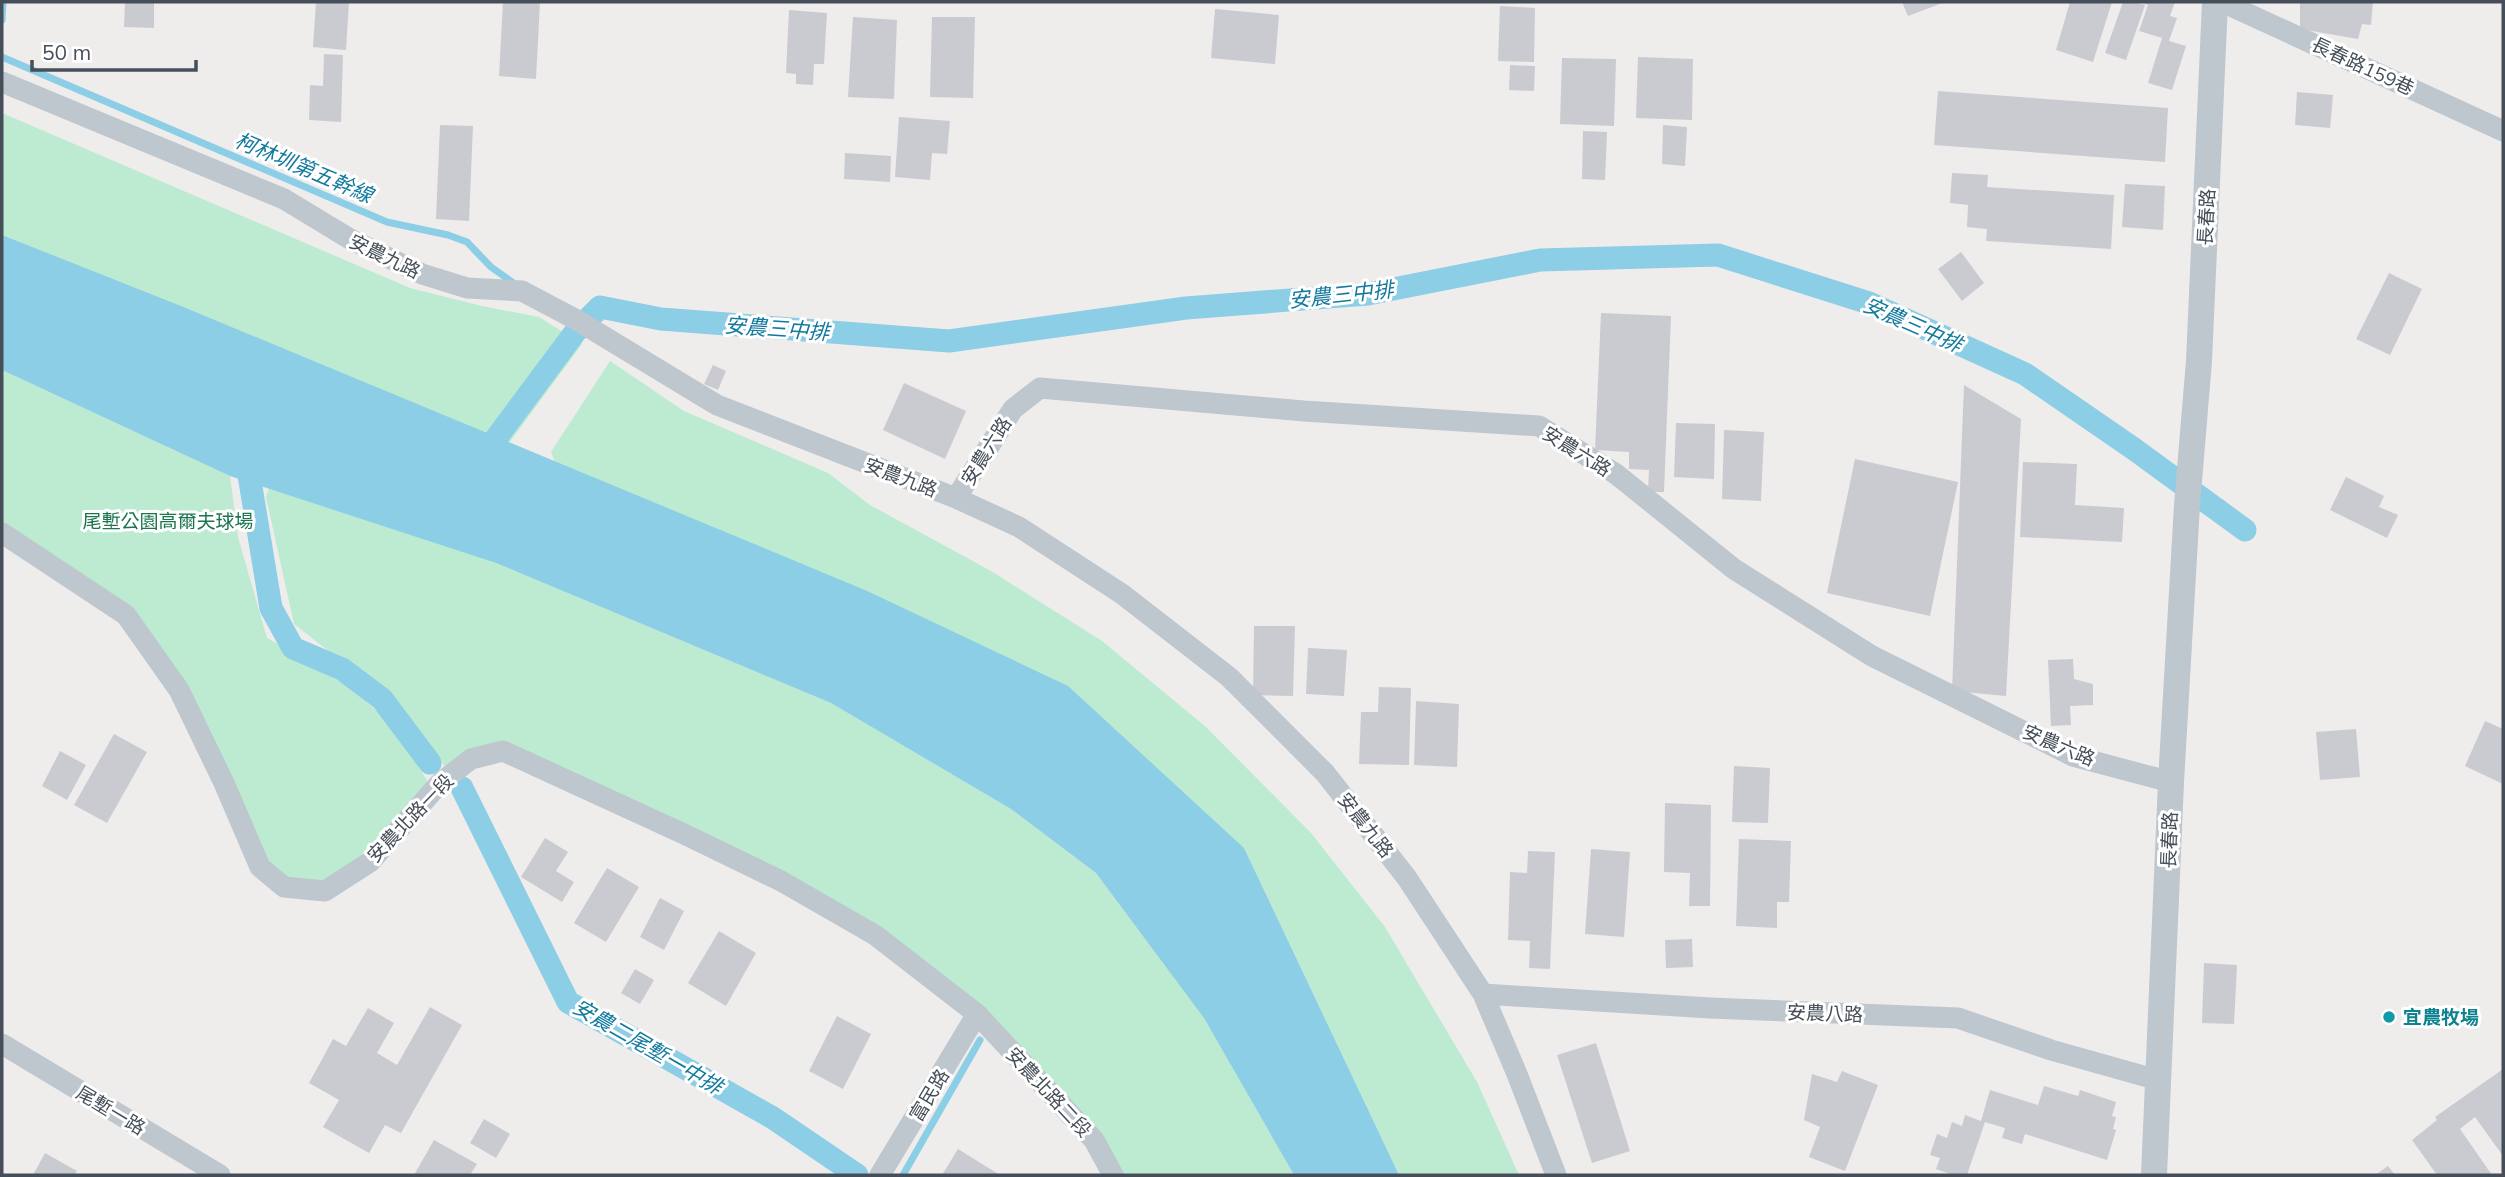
<svg xmlns="http://www.w3.org/2000/svg" width="2505" height="1177" viewBox="0 0 2505 1177" font-family="Mulish,'Noto Sans TC',sans-serif">
<style>
.green{fill:#bcebd1}
.water{fill:#8bcee6}
.lines{fill:none;stroke-linecap:round;stroke-linejoin:round}
.stream{stroke:#8bcee6;stroke-width:7}
.canal{stroke:#8bcee6;stroke-width:23}
.building{fill:#cacbd1}
.minor{stroke:#bec6ce;stroke-width:21}
.tertiary{stroke:#bec6ce;stroke-width:26}
.culture-dot{fill:#0f9aa8;stroke:#fff;stroke-width:2.5}
.labels{text-anchor:middle;dominant-baseline:central;stroke-width:6;stroke-linejoin:round;paint-order:stroke}
.street-label{font-size:19px;fill:#464f59;stroke:#fff}
.park-label{font-size:19px;fill:#1b754d;stroke:#fff}
.culture-label{font-size:19px;font-weight:bold;fill:#0d838f;stroke:#fff;text-anchor:start}
.water-label{font-size:21px;font-style:italic;fill:#137a9e;stroke:#fff}
</style>
<rect width="100%" height="100%" fill="#efecec"/>
<path class="green" d="M2,113L410,288L482,306L539,317L582,344L509,443L2,235Z
M610,361L684,411L828,473L870,505L991,571L1102,641L1206,727L1311,833L1385,927L1477,1082L1519,1175H1399L1244,848L555,462L551,452Z
M2,370L230,476L238,537L267,638C309,662 364,691 394,730C409,749 420,770 433,790L325,891L284,887L126,615L2,533Z
M269,488L496,563L831,703L1011,809L1096,873L1204,1017L1294,1175H1113L977,1014L875,935L503,751L451,775L411,720L365,674L335,656L294,624L266,497Z"/>
<path class="water" d="M2,235L181,306L865,590L1068,686L1244,848L1399,1175H1294L1204,1018L1096,873L1011,809L831,703L496,563L230,476L2,370Z"/>
<g class="lines">
<path class="stream" d="M2,20L3,2
M2,57L387,222L448,235L467,242L491,267L515,284
M903,1175L980,1040"/>
<path class="canal" d="M239,457L248,469L271,608L293,648L342,669L382,699L430,763
M477,464L576,331L600,307L661,319L949,341L1186,308L1368,294L1540,260L1718,255L1869,303L2025,374L2134,449L2245,530
M462,788L568,1002L773,1118L857,1175"/>
</g>
<path class="building" d="M125,2H154V28L124,27Z
M316,2H349L346,50L313,47Z
M503,2H540L536,79L499,76Z
M1902,2H1945L1908,16Z
M2070,2H2112L2093,62L2056,50Z
M2123,2H2134L2145,5L2126,60L2105,53Z
M2139,2H2175L2170,16L2177,18L2169,41L2186,46L2172,90L2148,83L2162,38L2139,31L2148,5Z
M2300,2H2373L2371,25L2362,24L2358,39L2300,29Z
M1500,6L1535,8L1534,62L1498,61Z
M1215,9L1279,15L1275,64L1211,58Z
M789,10L827,13L824,64H814L813,85L796,84V74L786,73Z
M853,17L897,20L894,99L848,97Z
M932,17H975L973,98L930,97Z
M324,54L343,55L341,122L309,120L310,85L323,86Z
M1638,57L1693,59L1692,120L1636,118Z
M1562,58L1616,59L1614,126L1560,124Z
M1510,65L1535,66L1534,91L1509,90Z
M1938,91L2168,108L2165,162L1934,145Z
M2297,92L2333,95L2330,128L2295,125Z
M899,117L950,121L947,154L932,153L930,180L895,177Z
M440,125L473,126L469,221L436,219Z
M1663,125L1687,127L1685,166L1662,164Z
M1583,131L1607,132L1605,180L1582,179Z
M845,153L891,156L890,182L844,179Z
M1952,173L1988,175L1987,187L2114,195L2111,249L1986,241L1987,229L1967,227L1968,205L1950,203Z
M2125,184L2165,186L2163,230L2122,227Z
M1961,252L1984,283L1962,301L1938,269Z
M2389,273L2422,289L2390,355L2356,339Z
M1601,313L1671,316L1664,492H1648L1649,470L1629,469V452L1595,450Z
M713,365L726,371L718,390L704,384Z
M904,383L966,411L945,459L883,430Z
M1964,385L2021,419L2006,696L1952,691Z
M1676,423L1715,424L1714,479L1674,477Z
M1724,430L1764,432L1761,501L1722,499Z
M1855,459L1958,482L1930,616L1827,593Z
M2023,462L2077,464L2075,505L2124,508L2122,542L2020,537Z
M2346,477L2384,496L2379,507L2398,515L2387,538L2330,510Z
M1254,626H1295L1293,696L1253,695Z
M1308,648L1347,650L1344,696L1306,694Z
M2073,659L2074,679L2093,684V705L2070,706L2071,725L2051,726L2048,660Z
M1379,687L1411,688L1409,765L1359,764L1361,712H1378Z
M1416,701L1459,704L1457,767L1414,765Z
M2485,721L2503,729V784L2465,766Z
M2356,729L2360,777L2320,780L2316,732Z
M114,734L147,752L107,823L74,805Z
M60,751L86,765L67,800L42,786Z
M1734,766L1770,768L1768,823L1732,822Z
M1665,803L1711,805L1710,906H1689L1690,873L1664,872Z
M545,838L568,852L556,871L574,882L562,902L521,877Z
M1739,839L1791,841L1789,902H1777V928L1736,926Z
M1591,849L1630,852L1624,937L1585,934Z
M1528,851L1555,852L1550,969L1529,968L1530,941L1508,940L1510,872L1527,873Z
M607,868L639,887L606,942L574,923Z
M660,898L684,911L664,950L640,937Z
M719,931L756,953L726,1006L688,983Z
M1692,939L1693,967L1666,968L1665,940Z
M2204,963L2237,965L2234,1024L2202,1023Z
M635,969L654,980L640,1004L621,993Z
M430,1007L462,1025L401,1133L385,1125L369,1153L323,1127L339,1100L309,1083L333,1039L346,1046L368,1008L394,1023L377,1053L397,1065Z
M837,1016L871,1034L843,1089L809,1071Z
M1596,1043L1630,1151L1592,1163L1557,1055Z
M2503,1069V1156L2475,1117L2460,1129L2492,1175H2437L2412,1140L2437,1120L2435,1117Z
M1842,1071L1878,1085L1845,1171L1809,1157L1820,1127L1804,1120L1812,1074L1837,1082Z
M2044,1086L2078,1096L2080,1090L2116,1102L2112,1116L2116,1117L2113,1129L2116,1130L2107,1160L2025,1134L2022,1144L2002,1138L2005,1128L1985,1122L1967,1175H1953L1936,1169L1940,1158L1930,1155L1937,1134L1947,1138L1952,1122L1962,1126L1965,1115L1981,1121L1990,1090L2038,1105Z
M484,1119L510,1134L496,1158L470,1143Z
M434,1140L477,1164L470,1175H414Z
M958,1149L1000,1175H942Z
M45,1153L77,1171L74,1175H33Z
M2388,1166L2395,1175H2375Z"/>
<g class="lines">
<path class="minor" d="M2222,2L2503,131
M2,82L284,199L350,239L422,274L467,288L522,291L575,319L717,405L956,498L1019,527L1122,594L1229,677L1325,773L1407,878L1483,994L1517,1074L1556,1175
M956,498L1013,409L1040,388L1304,411L1539,426L1616,474L1734,569L1872,656L2073,756L2171,782
M2,533L126,615L179,690L224,783L260,867L284,887L325,891L370,862L440,783L471,759L503,751L684,834L781,881L875,935L977,1014L1094,1140L1113,1175
M1483,994L1710,1008L1958,1018L2051,1050L2158,1080
M2,1044L220,1175
M880,1175L977,1014"/>
<path class="tertiary" d="M2154,1175L2171,782L2187,505L2199,361L2215,2"/>
</g>
<circle class="culture-dot" cx="2389" cy="1017" r="7"/>
<g class="labels">
<g class="street-label">
<text transform="translate(2363 66) rotate(25)">長春路159巷</text>
<text transform="translate(2206 217) rotate(-87)">長春路</text>
<text transform="translate(385 256) rotate(26)">安農九路</text>
<text transform="translate(986 451) rotate(-58)">安農六路</text>
<text transform="translate(1577 451) rotate(32)">安農六路</text>
<text transform="translate(901 477) rotate(21)">安農九路</text>
<text transform="translate(2059 745) rotate(23)">安農六路</text>
<text transform="translate(410 818) rotate(-46)">安農北路一段</text>
<text transform="translate(1366 825) rotate(52)">安農九路</text>
<text transform="translate(2169 840) rotate(-88)">長春路</text>
<text transform="translate(1825 1013) rotate(2)">安農八路</text>
<text transform="translate(1049 1092) rotate(47)">安農北路二段</text>
<text transform="translate(929 1095) rotate(-59)">富民路</text>
<text transform="translate(111 1110) rotate(31)">尾塹一路</text>
</g>
<g class="park-label">
<text x="168" y="521">尾塹公園高爾夫球場</text>
</g>
<g class="culture-label">
<text x="2403" y="1017">宜農牧場</text>
</g>
<g class="water-label">
<text transform="translate(304 167) rotate(23)">柯林圳第五幹線</text>
<text transform="translate(1341 294) rotate(-6)">安農三中排</text>
<text transform="translate(1913 324) rotate(24)">安農三中排</text>
<text transform="translate(777 328) rotate(4)">安農三中排</text>
<text transform="translate(648 1046) rotate(30)">安農二尾塹一中排</text>
</g>
</g>
<rect width="2505" height="1177" fill="none" stroke="#464f59" stroke-width="7"/>
<path d="M32 60v10h164v-10" fill="none" stroke="#464f59" stroke-width="3.5"/>
<text x="42" y="60" font-size="21" fill="#464f59" stroke="#ffffff" stroke-width="5" paint-order="stroke">50 m</text>
</svg>
